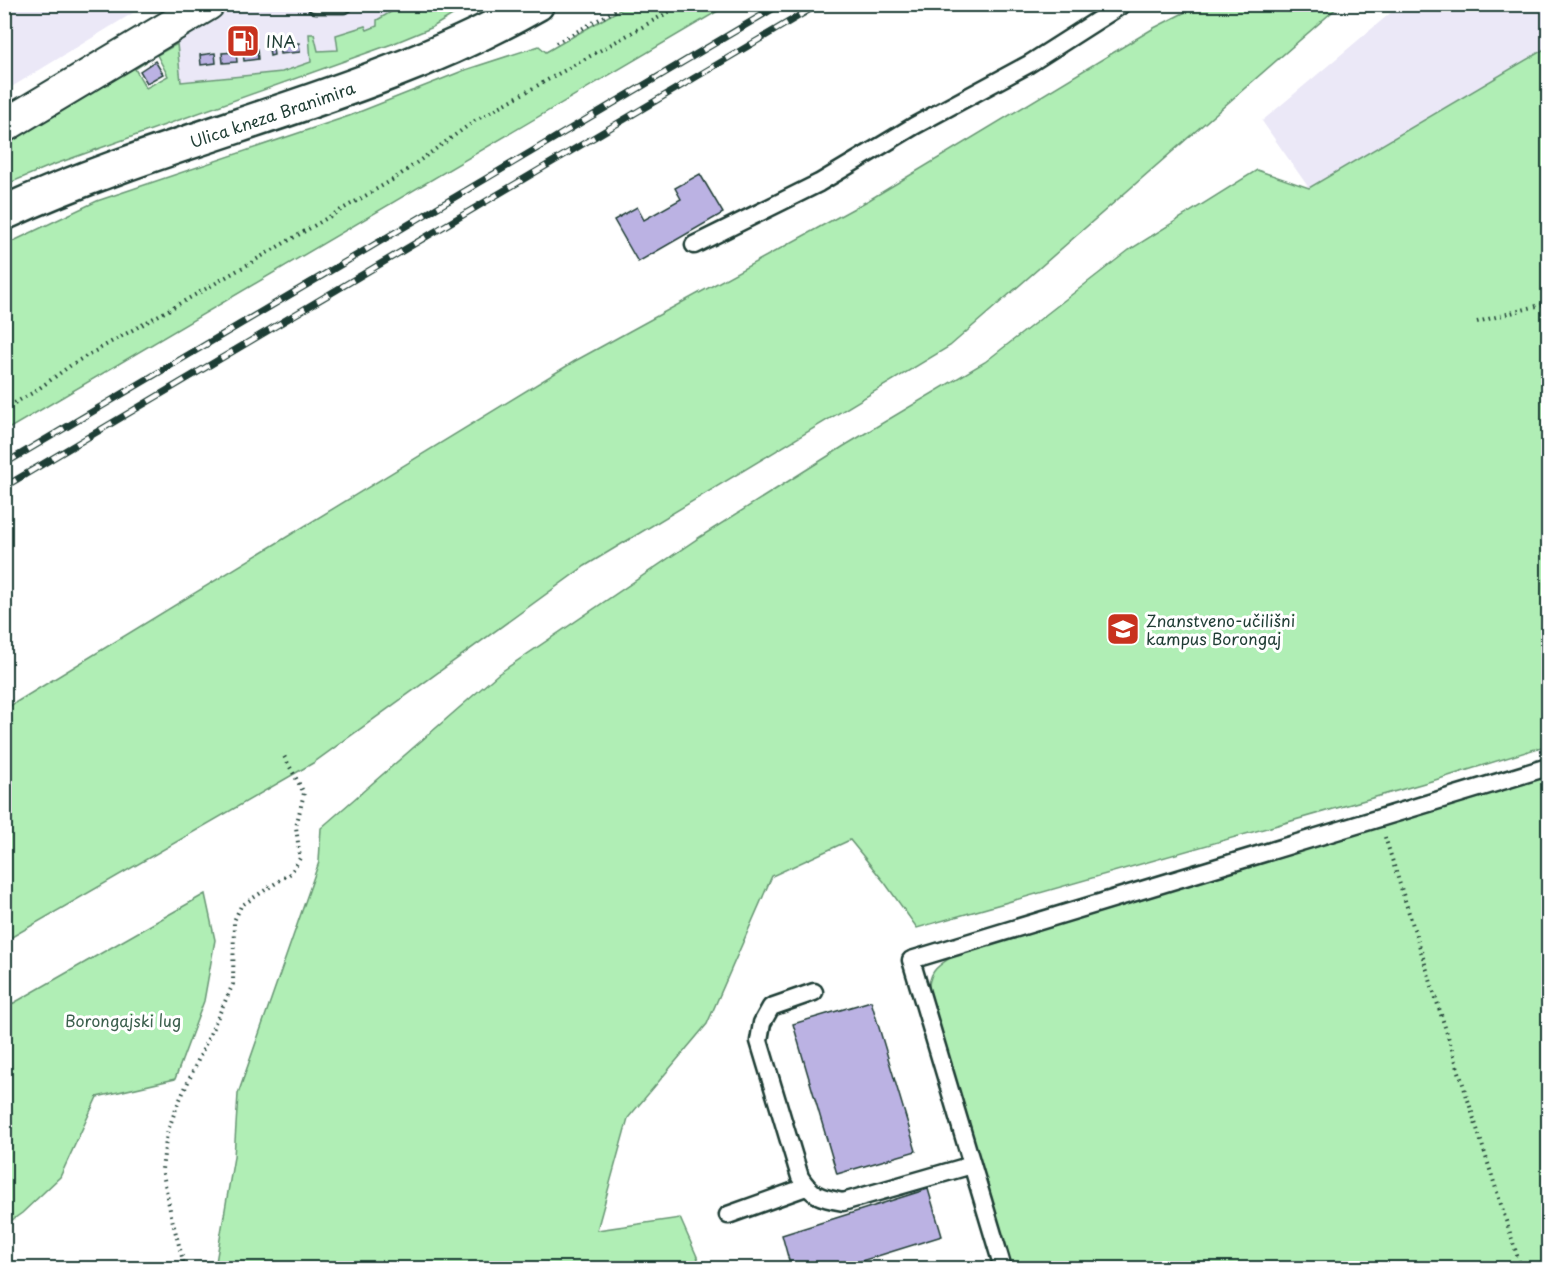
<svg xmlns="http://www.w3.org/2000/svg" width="1553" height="1273" viewBox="0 0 1553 1273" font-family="'Playpen Sans',sans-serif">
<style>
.built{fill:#ebe8f7}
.green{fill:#b0eeb5;stroke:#689674;stroke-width:1.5}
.building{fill:#bbb2e3;stroke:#1f3d34;stroke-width:1.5}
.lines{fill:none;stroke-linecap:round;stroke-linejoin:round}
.service-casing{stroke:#1f3d34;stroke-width:21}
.minor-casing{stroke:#1f3d34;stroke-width:36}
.secondary-casing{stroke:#1f3d34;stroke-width:38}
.path{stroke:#1f3d34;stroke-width:4;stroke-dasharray:1.5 4.5;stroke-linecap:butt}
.service{stroke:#fff;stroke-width:16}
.minor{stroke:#fff;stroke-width:32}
.secondary{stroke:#fff;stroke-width:33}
.rail-casing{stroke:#1f3d34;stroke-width:7}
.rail{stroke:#fff;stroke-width:4.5;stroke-dasharray:14;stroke-linecap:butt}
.labels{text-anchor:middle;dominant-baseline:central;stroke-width:6;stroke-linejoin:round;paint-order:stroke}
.poi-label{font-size:16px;fill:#1f3d34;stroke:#fff;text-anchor:start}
.street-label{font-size:16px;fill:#1f3d34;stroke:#fff}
.park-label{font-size:16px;fill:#3c604e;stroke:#fff}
</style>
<rect width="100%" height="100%" fill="#fff"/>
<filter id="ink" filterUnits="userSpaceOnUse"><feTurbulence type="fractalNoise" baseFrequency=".0167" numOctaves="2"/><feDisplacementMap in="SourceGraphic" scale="12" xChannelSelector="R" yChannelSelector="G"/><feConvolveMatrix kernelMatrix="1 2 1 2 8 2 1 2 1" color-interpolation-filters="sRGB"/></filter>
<g filter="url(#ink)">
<path class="built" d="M5,4H146V5L5,91Z
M240,5H403L378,19L377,25L367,30L365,27L336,35L339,50L317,51L314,34L312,62L282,72L181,82L177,39Z
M1400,5H1548V47L1309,188L1262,121Z"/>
<path class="green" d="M403,5H469L431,28L392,44L50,166L5,185L4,146L14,136L144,58L146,62L135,69L146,88L168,76L157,55L177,44L181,82L282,72L311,62L309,34H314L318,51L338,50L336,35L365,26L367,30L377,26V20Z
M628,5H728L5,431V245L97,201L349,116L465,70L539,46L546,52Z
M1199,5H1340L950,346L585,566L313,763L5,941V709L575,361L869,200L1154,28Z
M1548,47V745L1442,778L917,928L885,883L850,840L772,876L707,1024L628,1118L597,1230L680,1218L702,1268H215L234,1157L238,1094L319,862L321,828L498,674L700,537L844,446L985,362L1129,250L1257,170L1309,188Z
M1548,774V1268H1009L928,994C929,969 937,967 956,954Z
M205,894L215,940L204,1001L175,1079L97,1097L60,1177L22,1213L5,1225V1008Z"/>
<path class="building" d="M299,43L300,52L280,54L279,45Z
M269,48H273L274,55L270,56Z
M257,49L258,59L244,61L243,51Z
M236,52L237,62L223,63L222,53Z
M215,53L216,63L201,65L200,55Z
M155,61L163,74L147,83L140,71Z
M700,174L723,213L638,262L614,220L637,207L644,220L681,199L675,188Z
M871,1001L916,1151L837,1174L793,1024Z
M928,1189L942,1236L839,1268H791L782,1235Z"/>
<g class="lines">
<defs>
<path id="service" d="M316,4H344
M694,245L819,183L914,126L1029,64L1123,4
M814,992L771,1007L762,1023L759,1041L800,1177C812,1196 821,1198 843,1202L972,1165
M728,1215L806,1187
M1003,1268L911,960L1548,767"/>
<path id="minor" d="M4,126L208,4"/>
<g id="secondary">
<path id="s1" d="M4,213C178,133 370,99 537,4"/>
</g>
</defs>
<use href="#service" class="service-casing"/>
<use href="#minor" class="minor-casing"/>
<use href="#secondary" class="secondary-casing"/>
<path class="path" d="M556,43L627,4
M1477,322L1548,303
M4,409L34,392L74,363L209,287L394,179L476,120L683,4
M1385,837L1521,1268
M185,1268L171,1215L162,1169L167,1133L177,1106L233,984L234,921L241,906L291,873L300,858L296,827L304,793L284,756"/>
<use href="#service" class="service"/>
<use href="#minor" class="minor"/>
<use href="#secondary" class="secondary"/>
<defs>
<path id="rail" d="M4,464L781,4
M4,487L819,4"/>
</defs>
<use href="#rail" class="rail-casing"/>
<use href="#rail" class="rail"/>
</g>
</g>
<defs>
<symbol id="fuel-square" viewBox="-11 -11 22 22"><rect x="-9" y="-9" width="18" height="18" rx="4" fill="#c8321e" stroke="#fff"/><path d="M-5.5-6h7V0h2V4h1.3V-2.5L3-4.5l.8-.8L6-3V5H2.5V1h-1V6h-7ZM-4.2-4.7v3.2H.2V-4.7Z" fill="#fff"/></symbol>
<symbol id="university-square" viewBox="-11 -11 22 22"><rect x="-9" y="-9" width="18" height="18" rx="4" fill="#c8321e" stroke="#fff"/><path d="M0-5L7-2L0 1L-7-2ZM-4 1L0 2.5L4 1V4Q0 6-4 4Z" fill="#fff"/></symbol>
</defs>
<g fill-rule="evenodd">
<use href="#fuel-square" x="224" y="22" width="38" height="38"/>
<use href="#university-square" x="1104" y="610" width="38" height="38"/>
</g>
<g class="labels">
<g class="poi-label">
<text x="266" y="41">INA</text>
<text x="1146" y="620">Znanstveno-učilišni<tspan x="1146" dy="18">kampus Borongaj</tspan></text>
</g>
<g class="street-label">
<text stroke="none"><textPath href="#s1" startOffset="286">Ulica kneza Branimira</textPath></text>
</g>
<g class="park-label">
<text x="123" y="1020">Borongajski lug</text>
</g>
</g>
<rect width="1553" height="1273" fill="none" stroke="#fff" stroke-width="24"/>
<rect x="12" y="12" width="1529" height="1249" fill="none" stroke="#1f3d34" stroke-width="2" filter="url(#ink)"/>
</svg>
